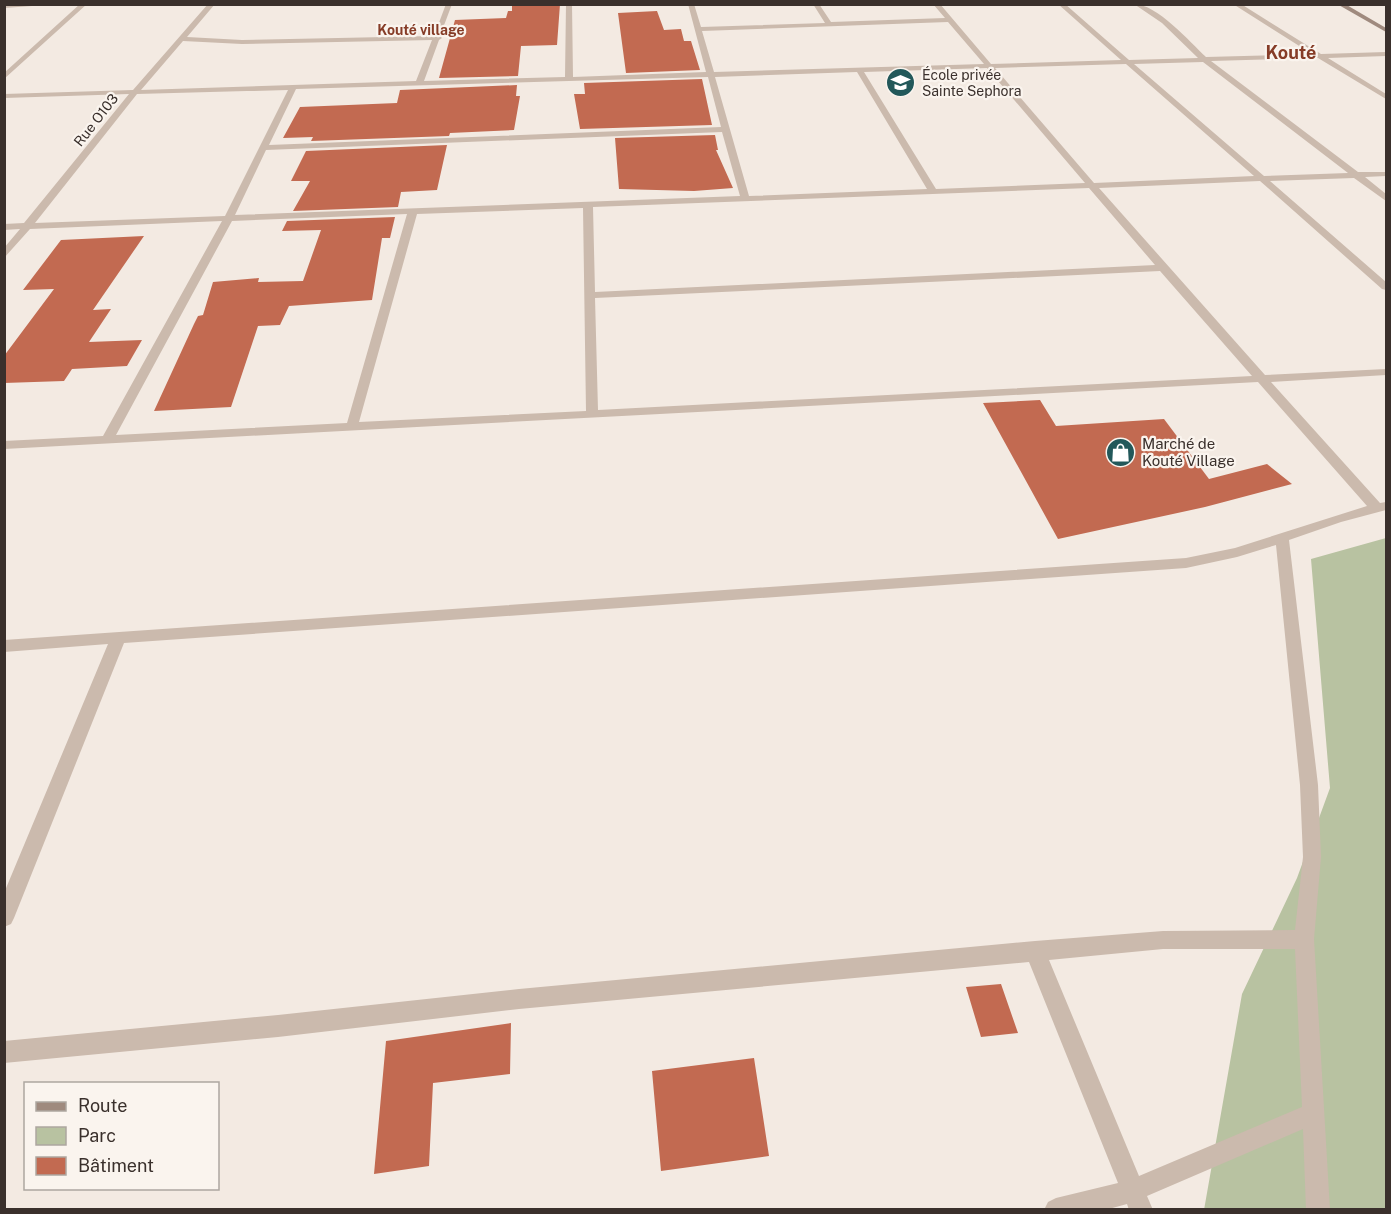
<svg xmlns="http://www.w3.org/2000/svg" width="1391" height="1214" viewBox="0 0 1391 1214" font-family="'Public Sans',sans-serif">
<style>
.green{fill:#b8c2a1}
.building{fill:#c26a51}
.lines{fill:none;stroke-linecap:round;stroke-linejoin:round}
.minor{fill:#cbbaad;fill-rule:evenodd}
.secondary{fill:#9f8a7e;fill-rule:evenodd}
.labels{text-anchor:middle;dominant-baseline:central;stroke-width:4.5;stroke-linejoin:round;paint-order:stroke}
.far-neighbourhood-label{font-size:14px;font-weight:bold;fill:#863c27;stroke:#faf4ee}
.far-poi-label{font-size:14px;fill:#3a302c;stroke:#faf4ee;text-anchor:start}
.far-street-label{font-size:14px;fill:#3a302c;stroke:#faf4ee}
.poi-label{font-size:15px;fill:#3a302c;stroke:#faf4ee;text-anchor:start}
.far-district-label{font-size:18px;font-weight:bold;fill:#863c27;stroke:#faf4ee}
</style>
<rect width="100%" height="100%" fill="#f3eae2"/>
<path class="green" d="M1386,538V1209L1204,1210L1242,994L1297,878L1330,788L1311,559Z"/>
<path class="building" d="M512,4H560L557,45L521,46L518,76L439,78L455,20L506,18L508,11H512Z
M657,11L664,30L681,29L684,41H691L700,70L626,73L618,13Z
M702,79L712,125L580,129L574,94H585L584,83Z
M517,85L516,96H520L514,130L450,133L449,136L311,141L313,137L283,138L300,107L397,103L400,90Z
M715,135L718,150H716L733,188L694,191L619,189L615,138Z
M447,145L437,190L401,192L398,207L293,211L310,181H291L306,151Z
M395,217L390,238H382L372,300L289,306L280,325L258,326L231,407L154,411L194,324L198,316L203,315L213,282L259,278L258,282L303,281L321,230L282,231L287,221Z
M144,236L93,310L111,309L89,342L142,340L127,366L72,369L64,381L4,383V356L54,289L23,290L61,240Z
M1040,400L1056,426L1164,419L1209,479L1267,464L1292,484L1205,507L1058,539L983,403Z
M1001,984L1018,1033L981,1037L966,987Z
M511,1023L510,1074L433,1083L429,1166L374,1174L386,1041Z
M754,1058L769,1156L661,1171L652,1071Z"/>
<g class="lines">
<path class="minor" d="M4,4H60L4,8Z
M80,4H87L4,79V73Z
M208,4H215L187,37L242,40L434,36L446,4H452L440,36L442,38L439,40L424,81L565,77L566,4H572L573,77L706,72L688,4H694L701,27L825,23L813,4H819L831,22L945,18L933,4H940L991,64L1121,60L1058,4H1065L1129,60L1198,58L1162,23L1134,4C1157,4 1190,42 1206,57L1312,54L1233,4H1241L1321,54L1386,52V56L1328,58L1386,94V99L1318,58L1211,61L1358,172H1386V176L1365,177L1386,194V201L1354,178L1270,181L1386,282V290L1382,289L1260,181L1099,188L1265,375L1386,369V375L1271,382L1380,503L1386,502V510L1341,522L1289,540L1318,785L1321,857L1314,939L1330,1210H1306L1303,1129L1147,1196L1153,1210H1129L1127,1204L1105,1210H1044L1048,1202L1056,1198L1118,1183L1029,962L519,1009L278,1037L4,1063V1041L278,1015L519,989L1035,941L1163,931L1295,930L1303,857L1300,785L1276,545L1237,557L1186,568L124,643L14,918L11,924L4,927V893L108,644L4,652V640L1186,558L1235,548L1367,506L1258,382L4,449V441L103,436L222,221L30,229L4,258V248L20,229L4,230V224L24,223L129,94L4,98V94L133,90ZM948,22L984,64L714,72L702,31ZM432,40L416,81L141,90L183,41L242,44ZM1203,62L1348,173L1264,176L1134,64ZM1126,64L1254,176L1094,183L995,68ZM987,68L1085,183L936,189L864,72ZM857,72L927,189L749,196L715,77ZM708,77L721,127L269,145L296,89ZM288,90L225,216L35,223L137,94ZM722,132L740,196L235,215L266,150ZM1089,188L1155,265L595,292L593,207ZM583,208L586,411L359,422L417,214ZM407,214L347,423L116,435L232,221ZM1160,271L1252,376L598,410L595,298ZM1163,949H1295L1302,1107L1139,1176L1049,960Z"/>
<path class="secondary" d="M1337,4H1345L1386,28V32Z"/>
</g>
<defs>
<symbol id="school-disc" viewBox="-11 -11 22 22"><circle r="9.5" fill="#22585a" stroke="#faf4ee"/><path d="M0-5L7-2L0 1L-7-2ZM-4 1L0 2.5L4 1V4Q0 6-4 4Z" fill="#fff"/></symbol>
<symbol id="shop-disc" viewBox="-11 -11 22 22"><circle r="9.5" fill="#22585a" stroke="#faf4ee"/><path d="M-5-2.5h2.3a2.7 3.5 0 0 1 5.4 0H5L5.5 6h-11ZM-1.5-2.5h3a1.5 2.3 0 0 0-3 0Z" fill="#fff"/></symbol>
</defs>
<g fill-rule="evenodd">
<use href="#school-disc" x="884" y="66" width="33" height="33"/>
<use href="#shop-disc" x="1104" y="436" width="33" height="33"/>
</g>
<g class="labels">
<g class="far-neighbourhood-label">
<text x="421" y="30">Kouté village</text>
</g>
<g class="far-poi-label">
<text x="922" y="75">École privée<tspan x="922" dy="16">Sainte Sephora</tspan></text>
</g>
<g class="far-street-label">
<text transform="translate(96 120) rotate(-52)">Rue O103</text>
</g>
<g class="poi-label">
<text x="1142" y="443">Marché de<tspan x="1142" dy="17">Kouté Village</tspan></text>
</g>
<g class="far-district-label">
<text x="1291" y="52">Kouté</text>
</g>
</g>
<rect width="1391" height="1214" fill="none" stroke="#3a302c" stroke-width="12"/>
<rect x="24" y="1082" width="195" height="108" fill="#faf4ee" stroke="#ada6a0" stroke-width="1.5"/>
<rect x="36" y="1102" width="30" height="9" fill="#9f8a7e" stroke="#ada6a0" stroke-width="1.5"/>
<text x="78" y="1112" font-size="18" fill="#3a302c">Route</text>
<rect x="36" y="1127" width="30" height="18" fill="#b8c2a1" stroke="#ada6a0" stroke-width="1.5"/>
<text x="78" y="1142" font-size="18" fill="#3a302c">Parc</text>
<rect x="36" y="1157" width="30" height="18" fill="#c26a51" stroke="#ada6a0" stroke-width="1.5"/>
<text x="78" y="1172" font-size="18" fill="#3a302c">Bâtiment</text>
</svg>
